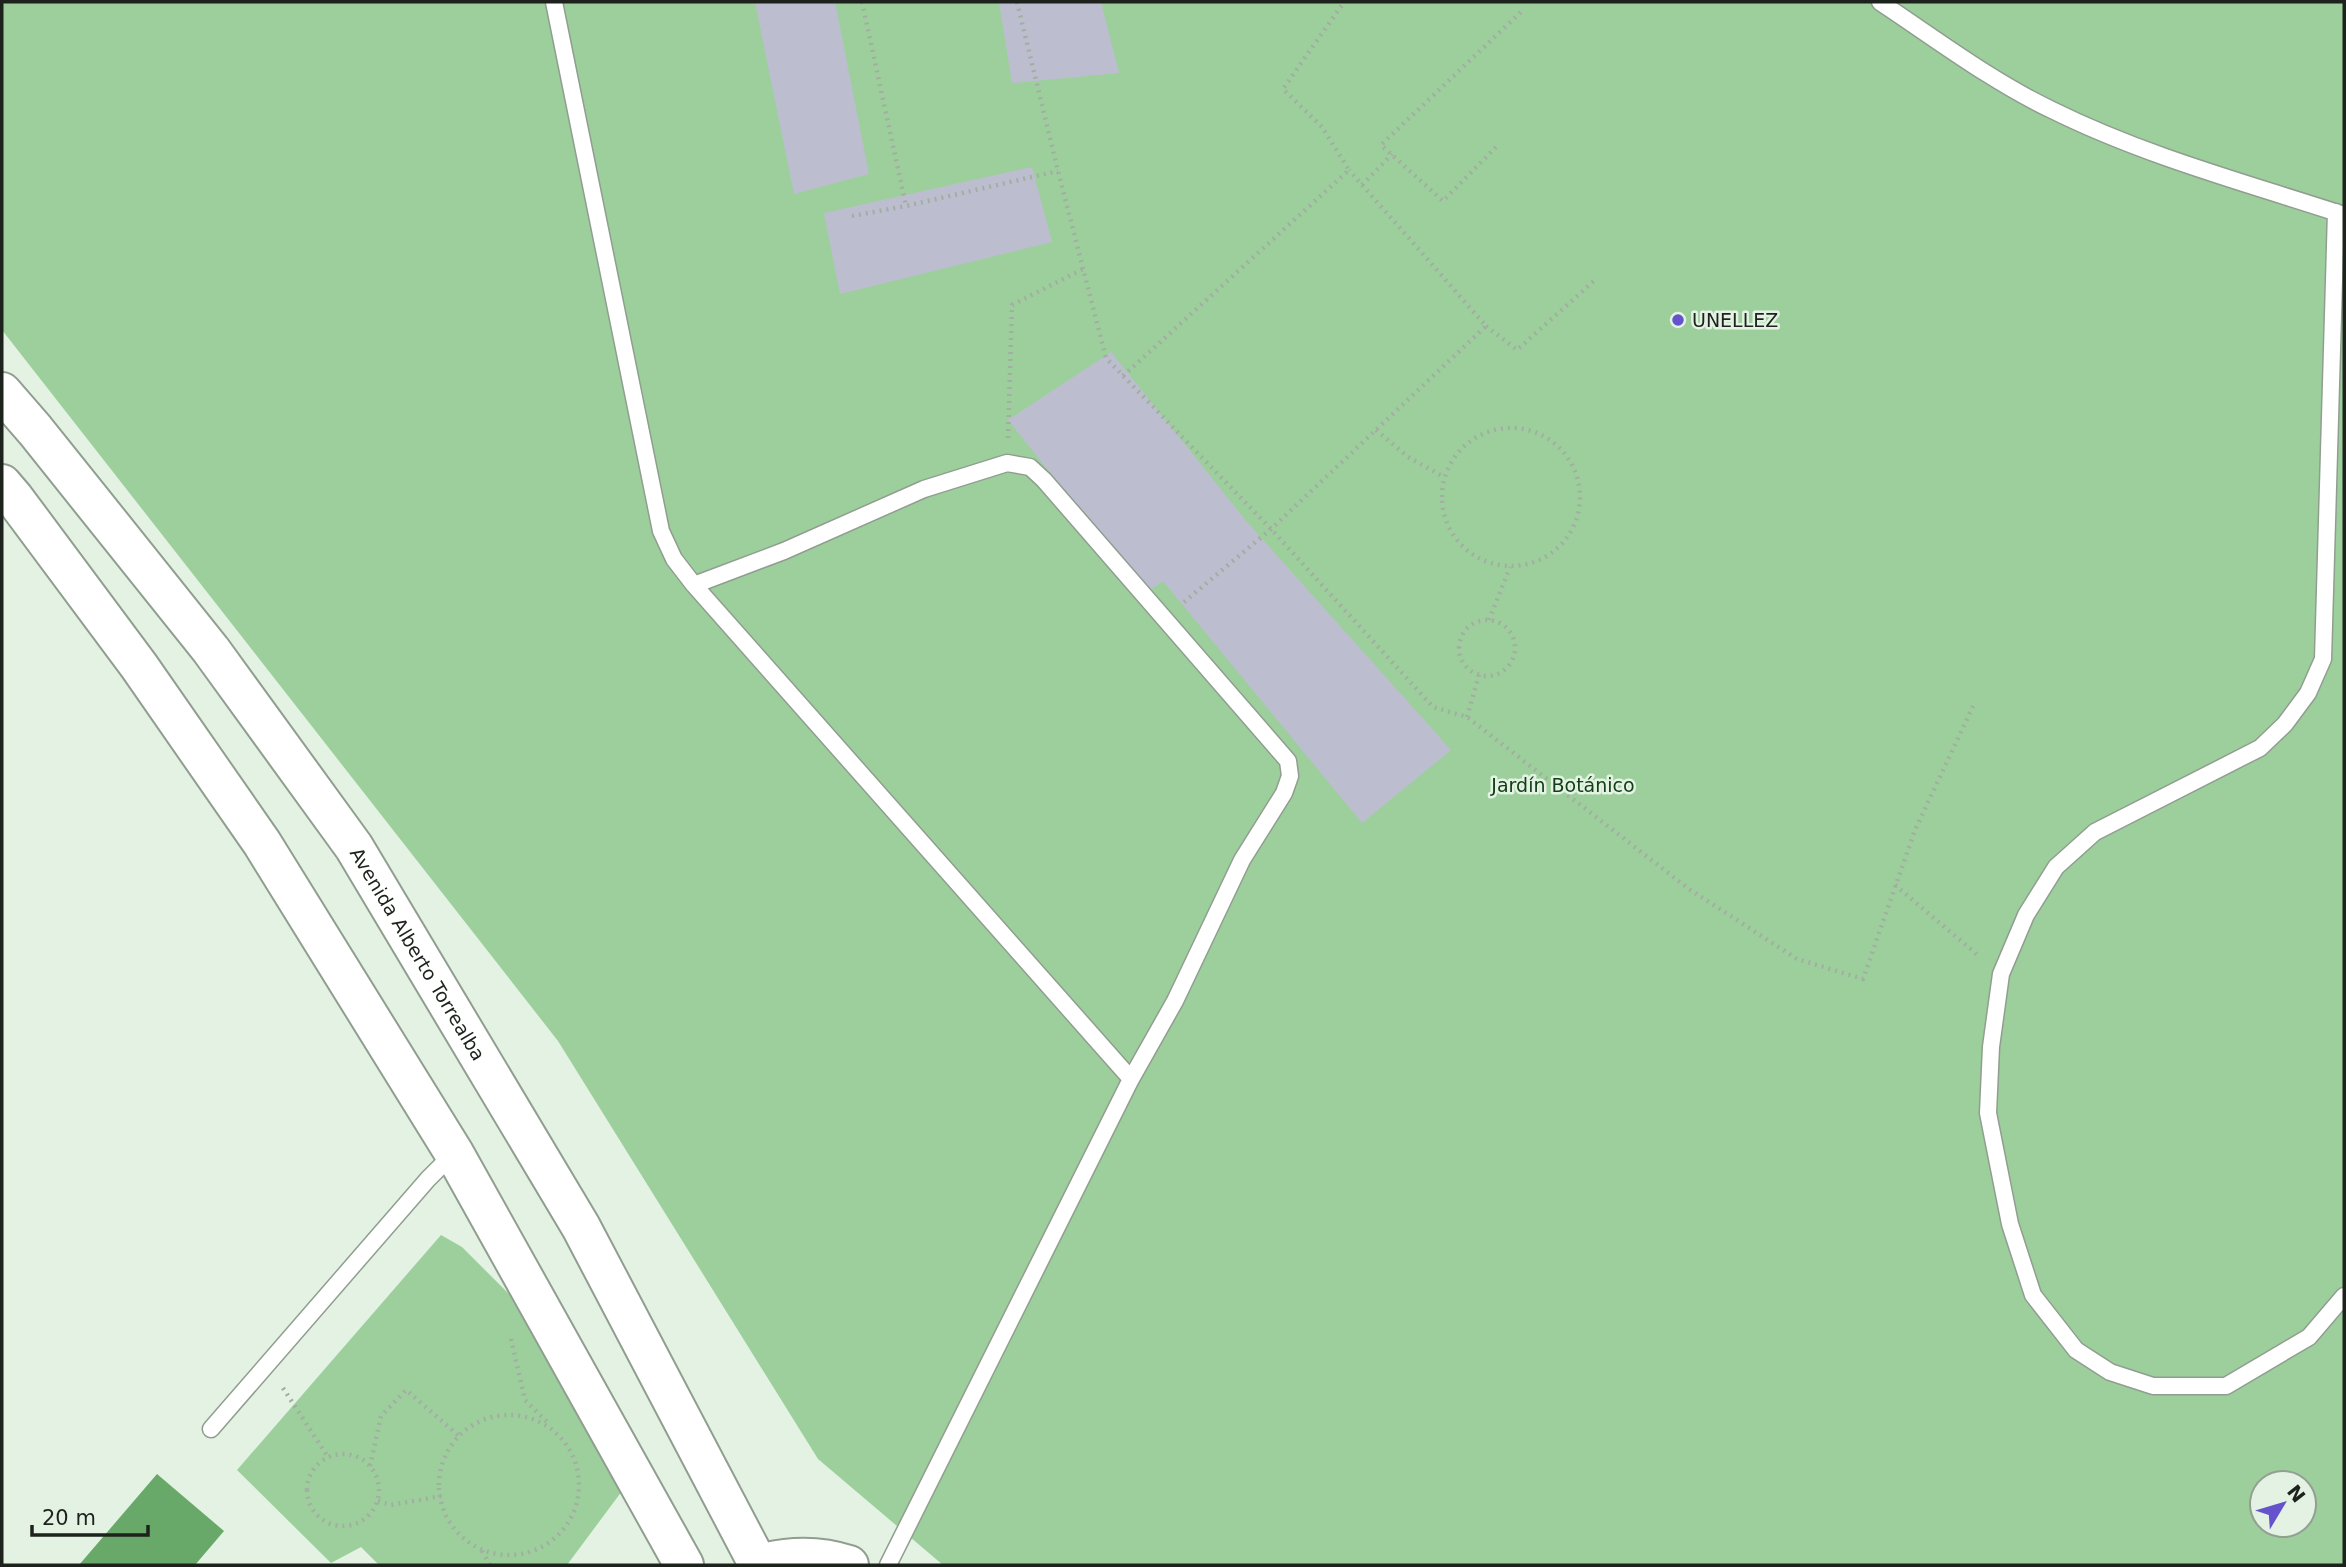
<svg xmlns="http://www.w3.org/2000/svg" width="2346" height="1567" viewBox="0 0 2346 1567" font-family="'DejaVu Sans',sans-serif">
<style>
.green{fill:#9dcf9d;fill-rule:evenodd}
.water{fill:#68a96a}
.building{fill:#bdbdd0}
.lines{fill:none;stroke-linecap:round;stroke-linejoin:round}
.lane-casing{stroke:#909e90;stroke-width:19}
.secondary-casing{stroke:#909e90;stroke-width:42}
.path{stroke:#a2aea2;stroke-width:4.5;stroke-dasharray:2 5;stroke-linecap:butt}
.lane{stroke:#fff;stroke-width:16}
.secondary{stroke:#fff;stroke-width:38}
.poi-dot{fill:#6453cd;stroke:#e3f2e3;stroke-width:2.5}
.labels{text-anchor:middle;dominant-baseline:central;stroke-width:5;stroke-linejoin:round;paint-order:stroke}
.poi-label{font-size:19px;fill:#1d221c;stroke:#e3f2e3;text-anchor:start}
.park-label{font-size:19px;fill:#124016;stroke:#e3f2e3}
.street-label{font-size:19px;fill:#1d221c;stroke:#e3f2e3}
</style>
<rect width="100%" height="100%" fill="#e3f2e3"/>
<path class="green" d="M2,2H2344V1565H943L818,1459L558,1041L2,330ZM2262,1483H2304V1525H2262Z
M441,1235L462,1247L508,1293L532,1324L625,1487L567,1565H379L361,1547L331,1563L237,1470Z"/>
<path class="water" d="M157,1474L224,1531L195,1565H79Z"/>
<path class="building" d="M755,2H835L869,174L794,194Z
M999,2H1101L1119,73L1012,83Z
M1032,167L1052,242L840,294L824,213Z
M1111,352L1247,522L1451,750L1362,823L1163,581L1146,593L1008,420Z"/>
<g class="lines">
<defs>
<path id="lane" d="M554,2L661,531L674,559L694,585L1131,1079
M1880,2C1936,39 1991,81 2052,110C2145,156 2246,183 2344,215
M2336,212L2323,659L2308,693L2285,724L2260,748L2095,832L2056,867L2026,915L2001,974L1991,1047L1988,1113L2010,1224L2033,1295L2076,1350L2110,1372L2153,1386H2226L2309,1337L2344,1296
M694,585L784,551L924,489L1007,463L1030,467L1044,480L1288,761L1290,776L1284,793L1242,860L1175,1001L1131,1079L888,1565
M211,1429L428,1179L454,1153"/>
<g id="secondary">
<path id="s1" d="M2,392L35,430L211,650L354,847L581,1227L758,1564"/>
<path d="M2,484L14,498L139,666L262,843L454,1153L684,1565"/>
<path d="M756,1565C786,1556 819,1555 849,1565"/>
</g>
</defs>
<use href="#lane" class="lane-casing"/>
<use href="#secondary" class="secondary-casing"/>
<path class="path" d="M862,2L906,206L1058,171
M1017,2L1058,171L1106,358L1271,529L1433,707L1467,717L1689,889L1797,959L1863,979L1915,830L1975,702
M1496,147L1443,201L1381,145L1521,12
M1362,185L1392,154
M852,216L906,206
M1486,326L1517,350L1596,279
M1123,376L1349,170L1322,127L1283,89L1344,2
M1442 497a69 69 0 1 1 138 0a69 69 0 1 1-138 0Z
M1376,430L1408,457L1444,477
M1008,438L1012,305L1083,269
M1184,602L1271,529L1486,326L1349,170
M1489,620L1510,567
M1459 648a28 28 0 1 1 56 0a28 28 0 1 1-56 0Z
M1467,717L1479,675
M1895,885L1980,957
M511,1339L525,1400L549,1424
M283,1388L328,1457
M439 1485a70 70 0 1 1 140 0a70 70 0 1 1-140 0Z
M307 1490a36 36 0 1 1 72 0a36 36 0 1 1-72 0Z
M370,1466L381,1416L406,1390L458,1435
M378,1501L391,1505L441,1496
M482,1551L490,1565"/>
<use href="#lane" class="lane"/>
<use href="#secondary" class="secondary"/>
</g>
<circle class="poi-dot" cx="1678" cy="320" r="7"/>
<g class="labels">
<g class="poi-label">
<text x="1692" y="320">UNELLEZ</text>
</g>
<g class="park-label">
<text x="1563" y="785">Jardín Botánico</text>
</g>
<g class="street-label">
<text stroke="none"><textPath href="#s1" startOffset="700">Avenida Alberto Torrealba</textPath></text>
</g>
</g>
<rect width="2346" height="1567" fill="none" stroke="#1d221c" stroke-width="7"/>
<g transform="translate(2283 1504) rotate(52)"><circle r="33" fill="#e3f2e3" stroke="#949f93" stroke-width="2"/>
<path d="M0-5L12 26L0 18L-12 26Z" fill="#6453cd"/>
<text y="-10" font-size="19" font-weight="bold" text-anchor="middle" fill="#1d221c">N</text>
</g>
<path d="M32 1525v10h116v-10" fill="none" stroke="#1d221c" stroke-width="3.5"/>
<text x="42" y="1525" font-size="21" fill="#1d221c" stroke="#e3f2e3" stroke-width="5" paint-order="stroke">20 m</text>
</svg>
